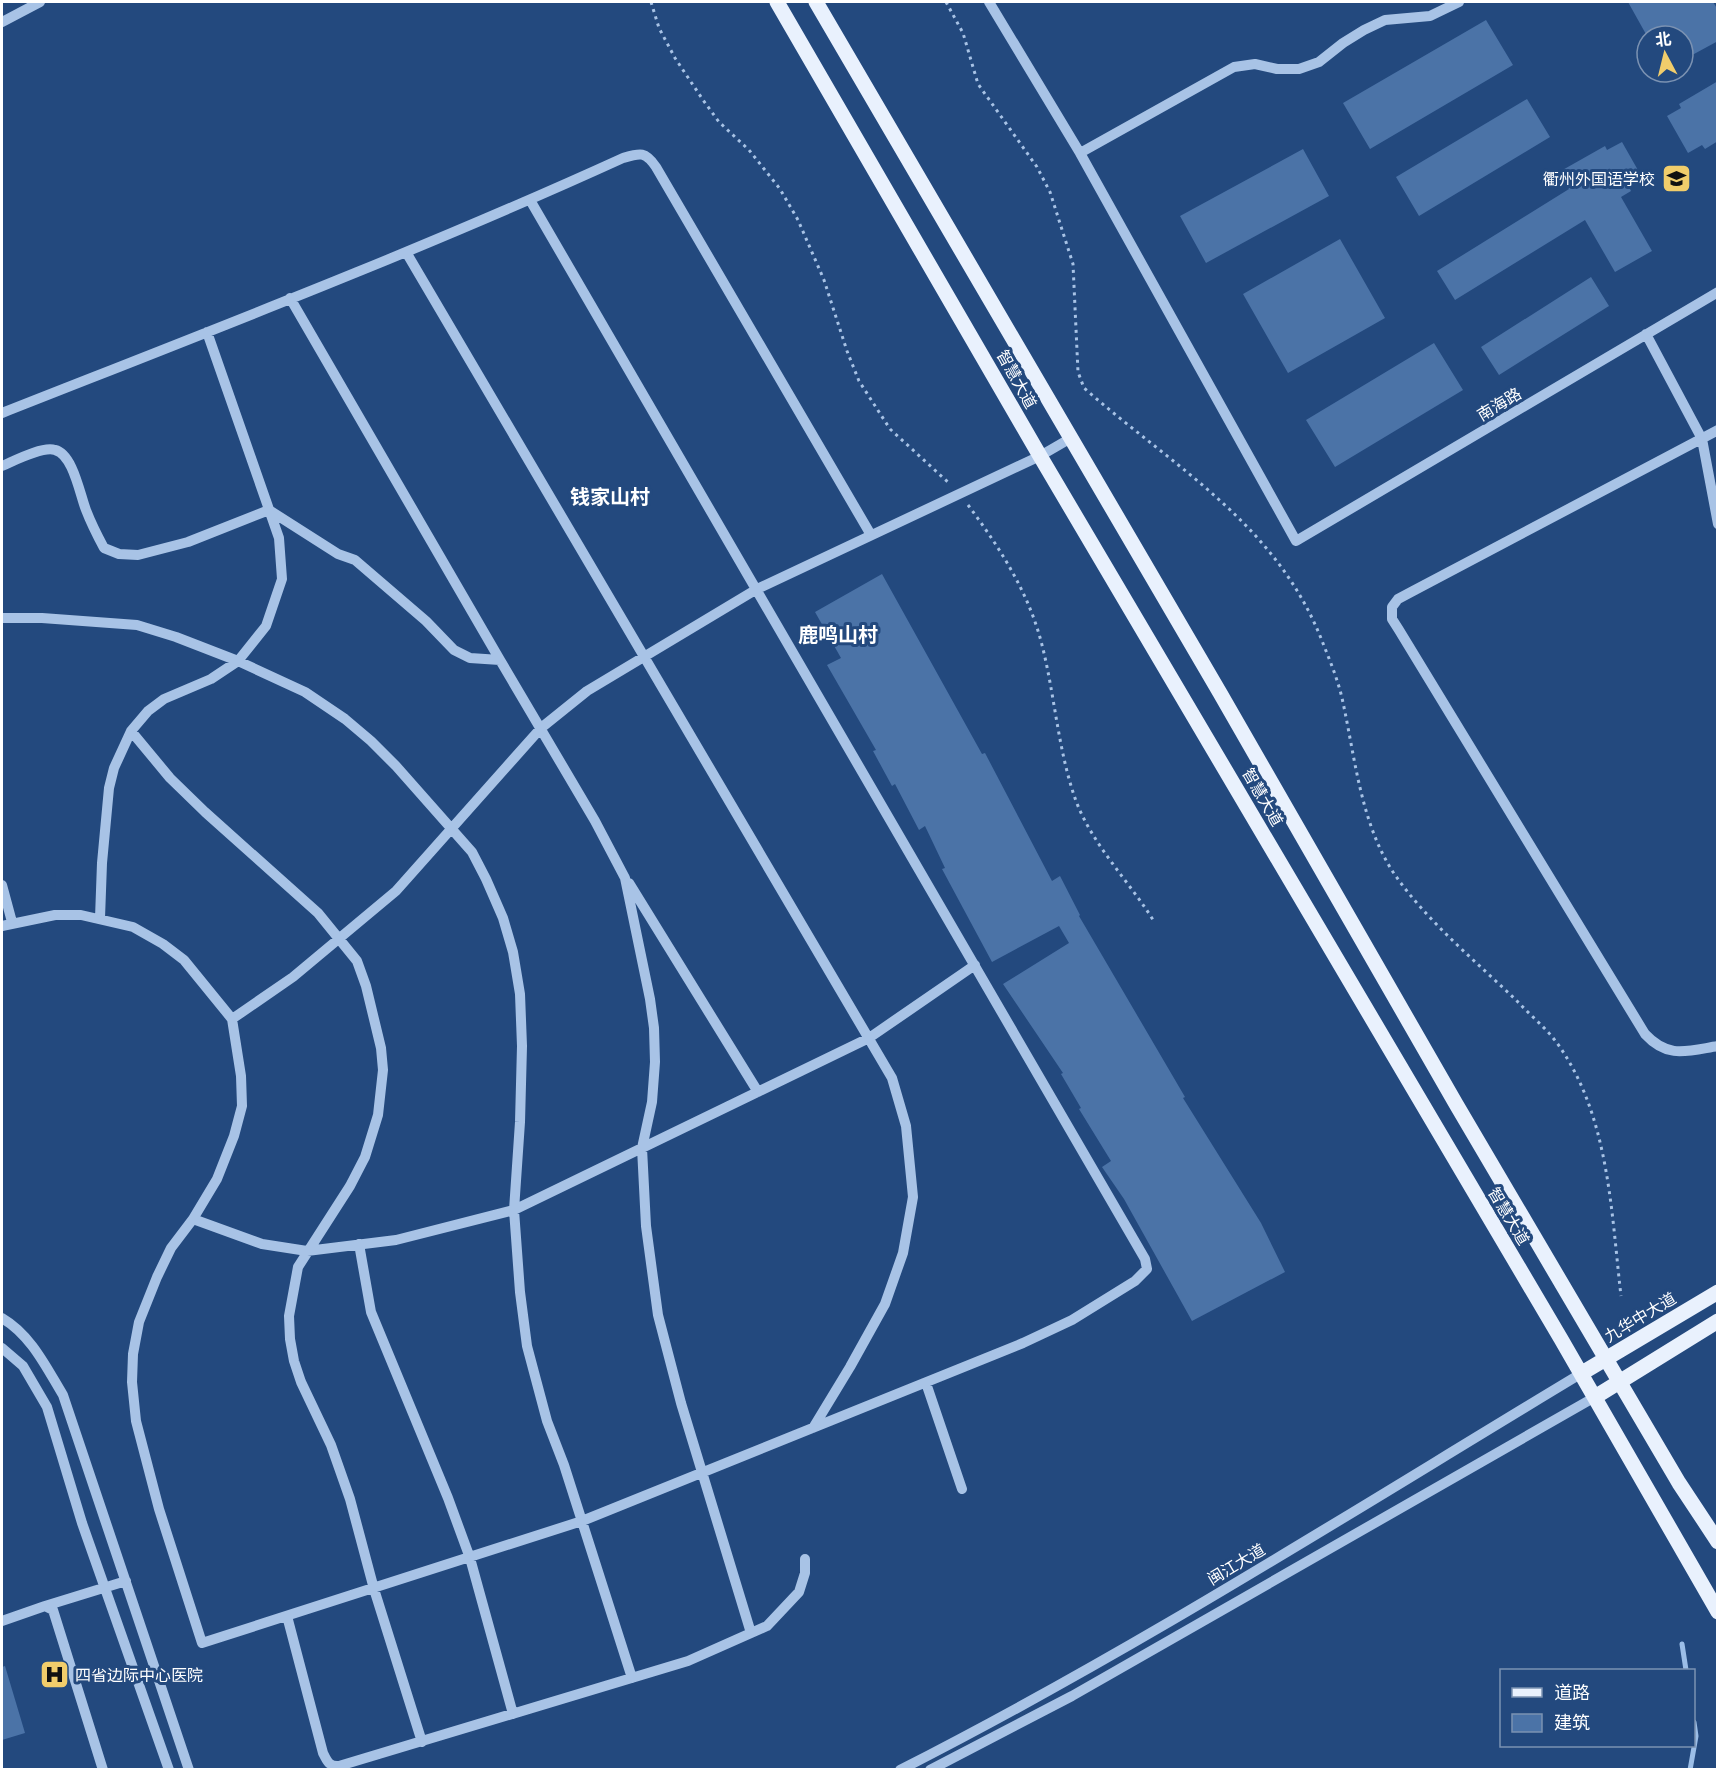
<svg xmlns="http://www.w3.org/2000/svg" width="1719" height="1771" viewBox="0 0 1719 1771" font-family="'Noto Sans','Noto Sans SC',sans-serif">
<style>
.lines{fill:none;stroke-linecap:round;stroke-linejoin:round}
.stream{stroke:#9cbee7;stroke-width:5}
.building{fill:#4b73a7}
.path{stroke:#a8c3e6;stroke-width:3;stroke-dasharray:3 4.5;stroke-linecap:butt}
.minor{stroke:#a8c3e6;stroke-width:10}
.major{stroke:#e9f1fd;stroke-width:15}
.labels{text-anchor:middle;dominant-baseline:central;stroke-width:6;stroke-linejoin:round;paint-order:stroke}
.poi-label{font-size:16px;fill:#fff;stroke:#23497e;text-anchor:end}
.street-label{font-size:16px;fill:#fff;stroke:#23497e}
.quarter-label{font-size:20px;font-weight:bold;fill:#fff;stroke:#23497e}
</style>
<rect width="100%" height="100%" fill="#23497e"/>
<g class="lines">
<path class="stream" d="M1682,1644L1686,1670
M1690,1770L1696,1736L1694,1722"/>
</g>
<path class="building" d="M1628,2H1713L1718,10V41L1683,60V36H1647Z
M1486,20L1513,65L1370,149L1343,103Z
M1718,81V141L1705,149L1702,145L1688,153L1667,116L1681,108L1679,104Z
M1527,99L1550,137L1419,216L1396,177Z
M1622,142L1643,179L1629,187L1631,191L1621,197L1652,251L1615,272L1585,220L1455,300L1437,271L1569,189L1559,172L1605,146L1607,150Z
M1303,149L1329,196L1206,263L1180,216Z
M1340,239L1385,318L1288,373L1243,294Z
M1591,277L1609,306L1499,375L1481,347Z
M1434,343L1463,390L1335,467L1306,420Z
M882,574L982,754L985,753L1052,881L1060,876L1080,915L1079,916L1185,1097L1183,1098L1261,1223L1285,1272L1192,1321L1124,1199L1102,1167L1111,1161L1079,1109L1081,1108L1061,1074L1063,1073L1003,984L1069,943L1059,926L992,962L942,869L945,868L925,826L919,830L895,784L892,786L873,751L876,750L827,665L841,658L815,612Z
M5,1666L25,1733L2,1740V1667Z"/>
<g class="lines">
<path class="path" d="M651,2L659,28L675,58L703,100L719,122L749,150L780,189L798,220L824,280L847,351L859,381L890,429L950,484
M946,2L963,33L978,84L1037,167L1050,192L1073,264L1078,372L1084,388C1176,469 1279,525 1324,646C1331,663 1338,681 1342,698C1355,756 1360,821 1393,872C1426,921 1477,962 1519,1003C1531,1016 1546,1028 1557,1043C1609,1115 1611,1210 1621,1296
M968,505C1000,548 1029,593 1042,645C1055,696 1058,751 1076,801C1093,846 1130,882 1155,923"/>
<path class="minor" d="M989,2L1080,153L1296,541L1718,292
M2,22L40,2
M1080,153L1234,67L1255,64L1277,69H1299L1319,62L1343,43L1364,30L1385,20L1430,16L1459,2
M406,252L892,1078L906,1126L913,1197L903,1253L885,1304L850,1367L813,1428
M290,298L500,660L595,821L625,878L650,999L654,1028L655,1062L652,1102L642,1148L646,1226L658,1315L681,1403L751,1633
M1646,334L1702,439L1718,524
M2,413C210,331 419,251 623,158C640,153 645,151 656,167L871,535
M1718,430L1413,591L1398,599L1392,607V619L1399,630L1645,1034C1668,1059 1687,1051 1718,1046
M2,466C14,461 42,446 55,450C73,454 80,495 86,510C91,523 97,535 104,548L119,554L138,555L188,542L269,510L338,554L355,560L426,621L454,650L470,658L500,660
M2,618H42L137,625L176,637L238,661L305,692L345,719L371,741L396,766L472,852L486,879L503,918L513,952L520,994L522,1046L520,1122L514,1210L520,1292L527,1346L547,1421L564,1465L632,1678
M131,731L170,778L205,812L318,913L357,961L366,986L381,1048L383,1070L378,1115L365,1157L350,1186L298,1267L289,1316L290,1339L294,1361L301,1382L331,1445L350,1499L374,1589L422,1742
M629,883L758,1092
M2,885L12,922
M100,918L102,863L109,788L114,768L131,731L148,711L164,699L211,679L238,661L266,626L282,579L279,538L207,332
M2,926L55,915H81L133,927L163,944L184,960L232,1019L241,1076L242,1106L234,1136L217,1179L193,1219L171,1248L157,1277L139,1322L133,1354L132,1382L136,1421L159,1509L202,1643L582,1521L1023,1343L1072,1320L1135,1281L1147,1269L1145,1259L530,200
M232,1019L293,977L396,891L541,728L587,691L757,589L1040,456L1071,438
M193,1219L262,1244L307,1251L396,1240L514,1210L869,1038L975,965
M359,1244L371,1312L448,1498L470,1558L513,1714
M2,1318C31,1335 46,1367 63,1395L189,1770
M2,1348L23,1366L47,1407L82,1523L169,1770
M926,1383L962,1489
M45,1606L126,1581
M287,1616L323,1753C327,1761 329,1767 339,1766L688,1661L767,1626L799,1592L805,1573V1559
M2,1621L45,1606L53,1610L103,1770
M900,1770C1134,1651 1356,1509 1582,1373
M930,1770L1072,1696L1595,1397"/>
<path class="major" d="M777,2L1040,456L1561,1339L1718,1612
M816,2L1220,693L1456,1104L1679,1483L1718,1542
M1582,1373L1718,1292
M1595,1397L1718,1321"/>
</g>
<defs>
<symbol id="school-square" viewBox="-11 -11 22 22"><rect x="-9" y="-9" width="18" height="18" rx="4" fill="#f1cd6b" stroke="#23497e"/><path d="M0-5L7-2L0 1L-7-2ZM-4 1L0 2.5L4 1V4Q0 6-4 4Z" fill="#111"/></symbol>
<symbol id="hospital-square" viewBox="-11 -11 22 22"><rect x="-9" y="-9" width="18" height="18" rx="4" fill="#f1cd6b" stroke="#23497e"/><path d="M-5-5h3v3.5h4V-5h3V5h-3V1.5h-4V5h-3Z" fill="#111"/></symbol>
</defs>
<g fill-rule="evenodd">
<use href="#school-square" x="1660" y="162" width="33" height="33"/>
<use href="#hospital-square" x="38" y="1658" width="33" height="33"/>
</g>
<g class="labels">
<g class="poi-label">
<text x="1655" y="179">衢州外国语学校</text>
<text x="75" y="1675" text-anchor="start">四省边际中心医院</text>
</g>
<g class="street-label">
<text transform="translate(1017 379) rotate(61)">智慧大道</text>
<text transform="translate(1499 404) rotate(-31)">南海路</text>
<text transform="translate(1263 797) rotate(60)">智慧大道</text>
<text transform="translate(1509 1216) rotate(59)">智慧大道</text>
<text transform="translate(1640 1317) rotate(-31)">九华中大道</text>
<text transform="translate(1236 1564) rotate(-31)">闽江大道</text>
</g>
<g class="quarter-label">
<text x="610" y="496">钱家山村</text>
<text x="838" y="634">鹿鸣山村</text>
</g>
</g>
<rect width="1719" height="1771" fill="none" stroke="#ffffff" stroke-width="6"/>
<rect x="1500" y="1669" width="195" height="78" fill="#23497e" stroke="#7b92b2" stroke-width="1.5"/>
<rect x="1512" y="1688" width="30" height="9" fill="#e9f1fd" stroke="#7b92b2" stroke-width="1.5"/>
<text x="1554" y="1699" font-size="18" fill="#ffffff">道路</text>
<rect x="1512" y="1714" width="30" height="18" fill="#4b73a7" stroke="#7b92b2" stroke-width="1.5"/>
<text x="1554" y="1729" font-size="18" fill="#ffffff">建筑</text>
<g transform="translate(1665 54) rotate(353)"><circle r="28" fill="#23497e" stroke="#7b92b2" stroke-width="1.5"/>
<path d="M0-4.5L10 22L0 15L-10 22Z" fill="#f1cd6b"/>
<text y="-9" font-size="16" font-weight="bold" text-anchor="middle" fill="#ffffff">北</text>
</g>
</svg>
